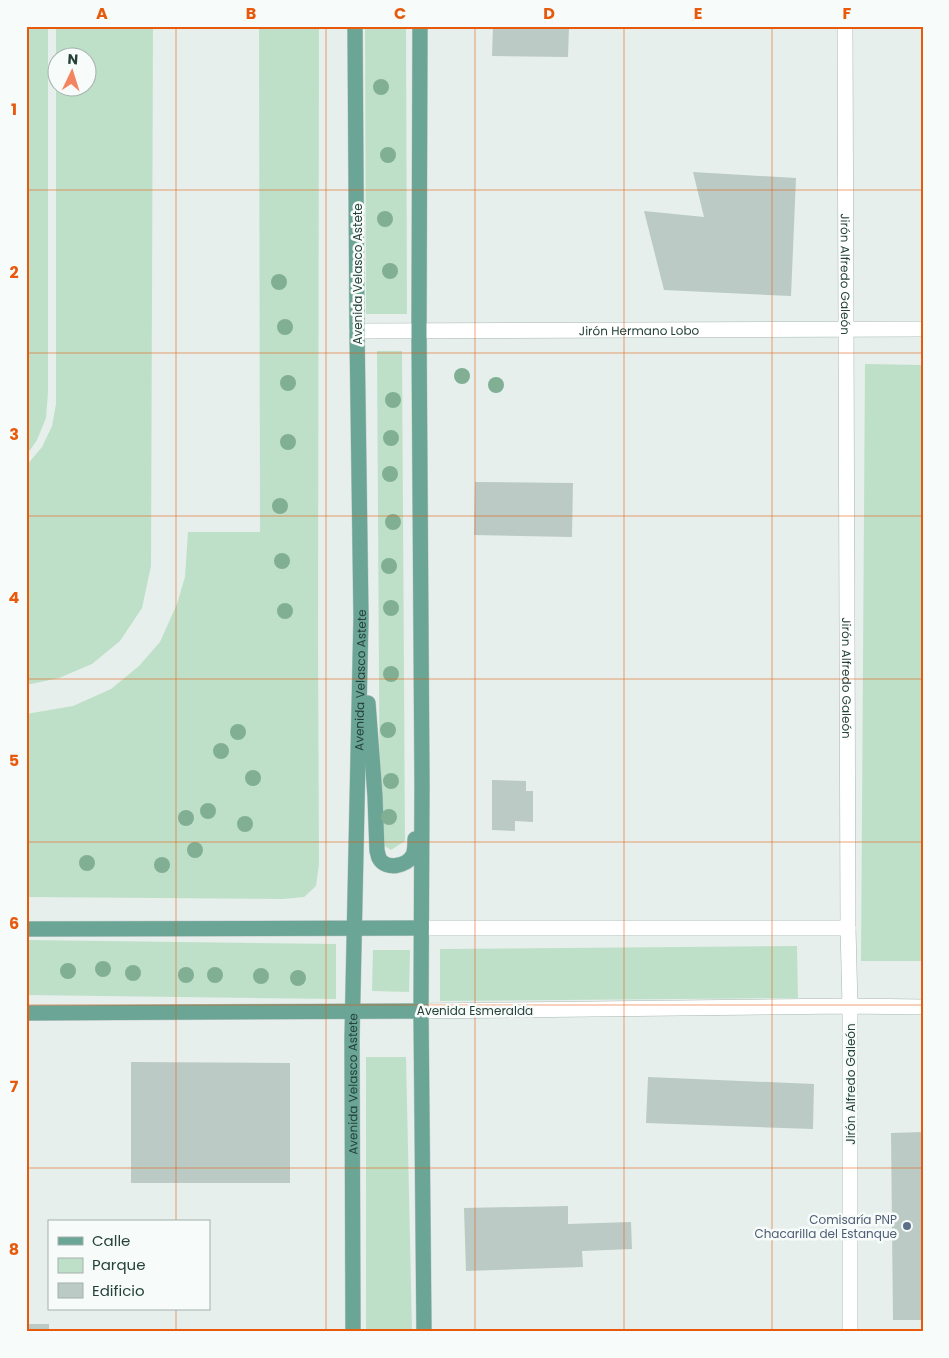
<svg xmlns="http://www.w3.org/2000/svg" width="949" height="1358" viewBox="0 0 949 1358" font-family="Poppins,sans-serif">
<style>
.green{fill:#bfe0c8;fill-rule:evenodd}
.building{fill:#bbcac4}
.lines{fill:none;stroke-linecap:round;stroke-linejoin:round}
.minor-casing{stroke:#a8b8b2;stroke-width:16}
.major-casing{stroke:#c2cac8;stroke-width:16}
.minor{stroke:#fff;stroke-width:15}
.major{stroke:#6aa596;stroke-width:15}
.tree{fill:#80af93}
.grid{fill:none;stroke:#e8590c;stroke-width:1;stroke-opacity:0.55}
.service-dot{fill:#5c6f8a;stroke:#f7fbf9;stroke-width:2}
.labels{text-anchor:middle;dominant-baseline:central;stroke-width:5;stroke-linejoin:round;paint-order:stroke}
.street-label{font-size:12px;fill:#24423a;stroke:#f7fbf9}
.service-label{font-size:12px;fill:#4e5e75;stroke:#f7fbf9;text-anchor:end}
.neatline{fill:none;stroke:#e8590c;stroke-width:2}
.grid-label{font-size:16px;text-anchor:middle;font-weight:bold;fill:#e8590c}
</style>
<rect width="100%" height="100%" fill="#e6efeb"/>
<path class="green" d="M26,26H48V392L46,418L37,440L26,456Z
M56,26H153L151,566L142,608L120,641L92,664L59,678L26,685V466L42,447L52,426L56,404ZM58,58H88V88H58Z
M259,26H319L318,642L319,864L316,886L304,897L283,899L26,897V714L73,706L111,689L139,666L160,642L177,604L185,577L188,532H260Z
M365,26H406L407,314H366Z
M377,351H402L405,841L391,850L380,843Z
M865,364L923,365V961H861Z
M26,940L336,944V999L26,995Z
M797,946L798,998L440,1001V949Z
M373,950H410L409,992L372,991Z
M366,1057H406L412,1332H366Z"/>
<path class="building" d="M493,26H569L568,57L492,56Z
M693,172L796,178L791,296L664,290L644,211L704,217Z
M475,482L573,483L572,537L474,535Z
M492,780L526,781V791H533V822L515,821V831L492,830Z
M131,1062L290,1063V1183H131Z
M648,1077L814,1084L813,1129L646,1123Z
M923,1132V1320H893L891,1133Z
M568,1206V1224L631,1222L632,1249L582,1251L583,1267L466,1271L464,1208Z
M26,1324H49V1332H26Z"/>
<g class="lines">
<defs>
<g id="minor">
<path id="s1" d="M845,26L848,928L850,1006V1332"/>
<path id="s2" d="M357,331L923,329"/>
<path d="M421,928H848"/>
<path d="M421,1011L850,1006L923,1007"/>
</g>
<g id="major">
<path d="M420,26L419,331L422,784L421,1011L424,1332"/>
<path d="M368,703L375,796L377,851C378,853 378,856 379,858C386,871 407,866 413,855C415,851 415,844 415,839"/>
<path d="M26,929L421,928"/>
<path d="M26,1013L421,1011"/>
<path id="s3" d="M353,1332L352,1038L361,617L357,331L355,26"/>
</g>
</defs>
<use href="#minor" class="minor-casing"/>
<use href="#major" class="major-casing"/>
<use href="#minor" class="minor"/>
<use href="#major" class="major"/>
</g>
<g class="tree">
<circle cx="381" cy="87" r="8"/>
<circle cx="388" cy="155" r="8"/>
<circle cx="385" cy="219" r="8"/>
<circle cx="390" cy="271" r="8"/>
<circle cx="279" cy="282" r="8"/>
<circle cx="285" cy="327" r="8"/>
<circle cx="462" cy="376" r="8"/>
<circle cx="288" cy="383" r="8"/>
<circle cx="496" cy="385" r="8"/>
<circle cx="393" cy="400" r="8"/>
<circle cx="391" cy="438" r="8"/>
<circle cx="288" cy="442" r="8"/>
<circle cx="390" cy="474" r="8"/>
<circle cx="280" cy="506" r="8"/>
<circle cx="393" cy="522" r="8"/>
<circle cx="282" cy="561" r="8"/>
<circle cx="389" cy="566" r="8"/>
<circle cx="391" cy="608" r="8"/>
<circle cx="285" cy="611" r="8"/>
<circle cx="391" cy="674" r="8"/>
<circle cx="388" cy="730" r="8"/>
<circle cx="238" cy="732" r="8"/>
<circle cx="221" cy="751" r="8"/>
<circle cx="253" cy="778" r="8"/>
<circle cx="391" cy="781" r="8"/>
<circle cx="208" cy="811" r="8"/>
<circle cx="389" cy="817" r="8"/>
<circle cx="186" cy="818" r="8"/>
<circle cx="245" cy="824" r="8"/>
<circle cx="195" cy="850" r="8"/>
<circle cx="87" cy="863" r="8"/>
<circle cx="162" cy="865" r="8"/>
<circle cx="103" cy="969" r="8"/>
<circle cx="68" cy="971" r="8"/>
<circle cx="133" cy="973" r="8"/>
<circle cx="186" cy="975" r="8"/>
<circle cx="215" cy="975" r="8"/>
<circle cx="261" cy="976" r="8"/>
<circle cx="298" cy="978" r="8"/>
</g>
<path class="grid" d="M176,26V1222M326,26V1332M475,26V1332M624,26V1332M772,26V1332M26,190H923M26,353H923M26,516H923M26,679H923M26,842H923M26,1005H923M26,1168H923M176,1309V1332"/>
<circle class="service-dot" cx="907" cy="1226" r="5"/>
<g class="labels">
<g class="street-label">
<text transform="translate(357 274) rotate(-90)">Avenida Velasco Astete</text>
<text stroke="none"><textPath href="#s1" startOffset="248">Jirón Alfredo Galeón</textPath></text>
<text stroke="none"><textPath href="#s2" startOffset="282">Jirón Hermano Lobo</textPath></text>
<text stroke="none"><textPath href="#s3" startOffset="652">Avenida Velasco Astete</textPath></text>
<text stroke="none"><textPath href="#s1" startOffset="652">Jirón Alfredo Galeón</textPath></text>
<text x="475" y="1010">Avenida Esmeralda</text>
<text stroke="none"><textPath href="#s3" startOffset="248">Avenida Velasco Astete</textPath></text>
<text transform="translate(850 1084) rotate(-90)">Jirón Alfredo Galeón</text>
</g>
<g class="service-label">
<text x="897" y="1219">Comisaría PNP<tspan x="897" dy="14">Chacarilla del Estanque</tspan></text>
</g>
</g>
<rect width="949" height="1358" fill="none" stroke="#f7fbf9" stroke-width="55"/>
<rect x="48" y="1220" width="162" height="90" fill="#f7fbf9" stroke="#a3b1ad"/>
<rect x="58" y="1237" width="25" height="8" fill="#6aa596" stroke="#a3b1ad"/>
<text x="92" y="1246" font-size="15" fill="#24423a">Calle</text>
<rect x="58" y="1258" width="25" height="15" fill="#bfe0c8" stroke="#a3b1ad"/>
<text x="92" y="1270" font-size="15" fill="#24423a">Parque</text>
<rect x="58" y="1283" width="25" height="15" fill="#bbcac4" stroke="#a3b1ad"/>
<text x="92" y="1296" font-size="15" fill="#24423a">Edificio</text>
<g transform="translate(72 72) rotate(4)"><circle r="24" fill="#f7fbf9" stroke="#a3b1ad"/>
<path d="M0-4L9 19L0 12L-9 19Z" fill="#f4845f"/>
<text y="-8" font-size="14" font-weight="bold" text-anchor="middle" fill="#24423a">N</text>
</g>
<rect x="28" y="28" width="894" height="1302" class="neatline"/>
<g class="grid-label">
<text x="102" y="19">A</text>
<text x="251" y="19">B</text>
<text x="400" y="19">C</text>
<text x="549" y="19">D</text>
<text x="698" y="19">E</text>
<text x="847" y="19">F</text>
<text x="14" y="115">1</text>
<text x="14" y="278">2</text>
<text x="14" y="440">3</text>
<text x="14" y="603">4</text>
<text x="14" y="766">5</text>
<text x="14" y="929">6</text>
<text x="14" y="1092">7</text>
<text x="14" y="1255">8</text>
</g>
</svg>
